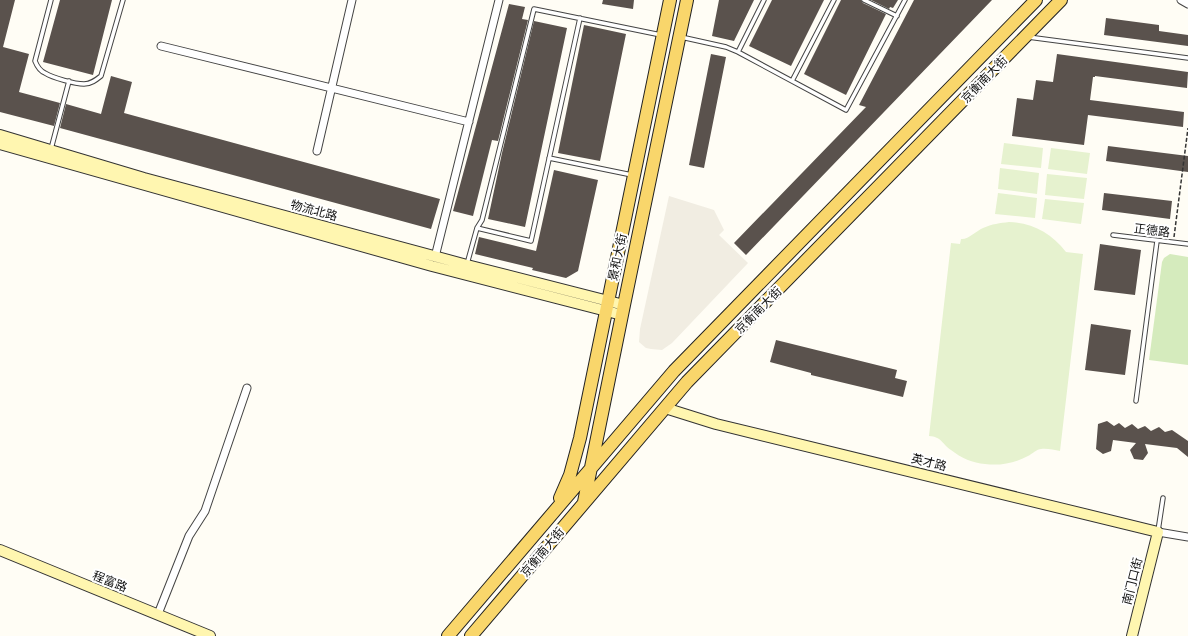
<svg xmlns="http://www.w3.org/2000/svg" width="1188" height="636" viewBox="0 0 1188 636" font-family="'IBM Plex Serif','Noto Sans SC',serif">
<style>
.green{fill:#d5ebbd}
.pitch{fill:#e6f2cf}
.plaza{fill:#f1ede2}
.building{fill:#5a524d}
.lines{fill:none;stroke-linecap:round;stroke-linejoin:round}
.lane-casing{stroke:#444;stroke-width:5.5}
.street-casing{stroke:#444;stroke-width:9}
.secondary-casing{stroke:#333;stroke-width:12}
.primary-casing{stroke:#222;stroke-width:14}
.path{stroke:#333;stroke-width:1.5;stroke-dasharray:4 2;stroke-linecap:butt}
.lane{stroke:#fff;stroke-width:3.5}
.street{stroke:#fff;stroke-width:7}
.secondary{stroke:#fff6b0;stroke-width:10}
.primary{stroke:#f9d66b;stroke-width:12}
.labels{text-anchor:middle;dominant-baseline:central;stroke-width:4;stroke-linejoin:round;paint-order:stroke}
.street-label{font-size:12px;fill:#111;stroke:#fff}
</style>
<rect width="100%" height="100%" fill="#fffdf5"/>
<path class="green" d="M1170,254L1188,257V365L1149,360L1162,262L1164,258Z"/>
<path class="pitch" d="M1004,143L1043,148L1041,168L1001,164Z
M1051,148L1090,153L1087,174L1048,169Z
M1000,168L1039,173L1037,194L998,189Z
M1047,174L1087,178L1084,199L1045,195Z
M998,193L1037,198L1035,218L995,214Z
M1045,199L1084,203L1081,224L1042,219Z
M1009,222C1033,223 1051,233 1066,252L1083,254L1060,451C1054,450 1047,448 1041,449C1037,449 1032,454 1028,456C1015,463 1000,466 985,464C973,463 961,458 951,450C941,443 942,437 929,436L951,243L960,244L961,239C968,240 976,231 983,228C992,224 1000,223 1009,222Z"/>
<path class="plaza" d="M669,196L714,210L724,230L719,235L748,263L672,343L662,350L651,349L646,348L639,342L640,329Z"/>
<path class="building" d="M0,0H15L3,47L29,54L19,92L60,103L54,126L0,112Z
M60,0H112L93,75L43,62Z
M603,0H634L633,9L602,4Z
M719,0H754L734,41L712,36Z
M772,0H824L791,66L749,46Z
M841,0H861L863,3L886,14L846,95L804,74Z
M871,0H898L893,8L890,7L889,9Z
M914,0H992L746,255L734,243L866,107L859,105Z
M509,4L525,7L522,19L528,20L498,141L492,140L473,216L453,211Z
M1106,18L1159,25V31L1188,35V46L1104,35Z
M534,21L567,28L525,227L488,219L502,153Z
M584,25L626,34L600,161L558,153Z
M711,54L726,57L704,168L689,165Z
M1057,54L1188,72L1187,88L1095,76V77H1093L1090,100L1184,112L1183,127L1088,115L1084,145L1012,136L1017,98L1033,100L1036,80L1053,82Z
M111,76L132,82L124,113L440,199L431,229L60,128L66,104L101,114Z
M1108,146L1188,156V172L1106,161Z
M554,170L598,180L578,271L566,278L532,270L533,268L475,254L479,237L536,251Z
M1104,193L1172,201L1170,219L1102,210Z
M1100,244L1141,250L1135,295L1094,290Z
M1091,324L1131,330L1125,375L1085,370Z
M776,340L897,370L895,378L907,381L903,397L811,375V373L770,362Z
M1107,421L1114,426L1119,423L1125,428L1132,424L1138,429L1145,426L1151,431L1159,427L1165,432L1172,430L1188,441V457L1177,448L1145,444L1148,453L1143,460L1134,459L1130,450L1136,443L1113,440L1111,451L1103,454L1096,449L1098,424Z"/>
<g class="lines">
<defs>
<path id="lane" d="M51,0L35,61C37,66 40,71 45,73C53,78 75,84 84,84C91,84 96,80 101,76L123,0
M764,0L738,52L846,110L905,0
M864,0L897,16
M681,37L726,47L738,52
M1028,37L1188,58
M792,81L834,0
M51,149L69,81
M549,158L632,175
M477,228L531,241L580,18
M1113,235L1188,244
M467,264L477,228L482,220L534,9L661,35
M1136,401L1157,241
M1158,531L1163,498"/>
<path id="street" d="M1181,0L1188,4
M161,46L469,122
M317,151L352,0
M436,253L499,0
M1158,532L1188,537
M158,614L189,536L205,511L247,388"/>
<path id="secondary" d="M0,135L144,178L467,265L624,305
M0,144L432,266L622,315
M665,408L716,424L1158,532L1132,636
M0,550L210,636"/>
<path id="primary" d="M560,498L570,475L580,438L670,0
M584,502L624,305L687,0
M448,636L674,371L1036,0
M471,636L687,382L1061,0"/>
</defs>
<use href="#lane" class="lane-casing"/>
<use href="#street" class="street-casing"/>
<use href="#secondary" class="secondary-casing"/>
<use href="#primary" class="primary-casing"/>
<path class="path" d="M1174,237L1188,128"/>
<use href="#lane" class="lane"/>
<use href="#street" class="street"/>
<use href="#secondary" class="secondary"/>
<use href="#primary" class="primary"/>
</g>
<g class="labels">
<g class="street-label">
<text transform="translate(984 79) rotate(-46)">京衡南大街</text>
<text transform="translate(314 210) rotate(15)">物流北路</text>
<text transform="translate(1152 230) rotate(7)">正德路</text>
<text transform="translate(617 257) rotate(-78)">景和大街</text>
<text transform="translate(758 310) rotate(-45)">京衡南大街</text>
<text transform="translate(929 462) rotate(14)">英才路</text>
<text transform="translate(542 552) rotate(-50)">京衡南大街</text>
<text transform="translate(110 581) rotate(22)">程富路</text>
<text transform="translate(1132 581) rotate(-76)">南门口街</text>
</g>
</g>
</svg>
